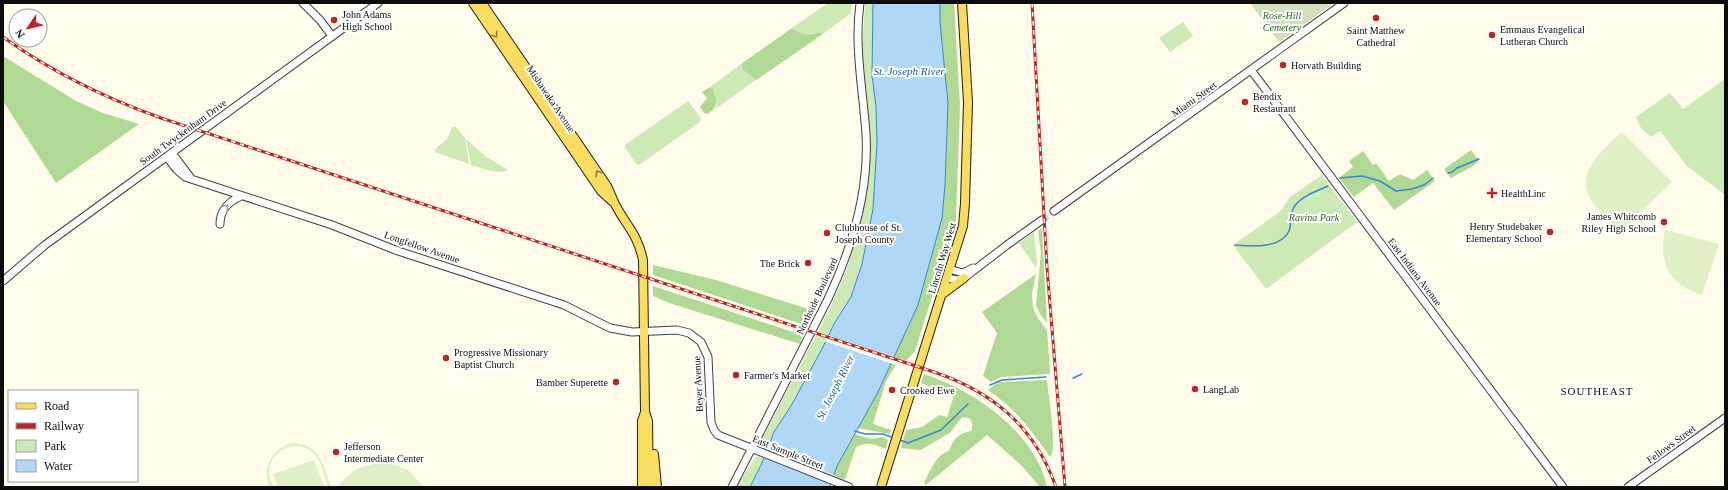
<svg xmlns="http://www.w3.org/2000/svg" width="1728" height="490" viewBox="0 0 1728 490" font-family="'Times New Roman',serif">
<style>
.green{fill:#cde9b5}
.forest{fill:#afd994}
.cemetery{fill:#d2e0bd}
.pitch{fill:#dff0c7}
.water{fill:#b0d8f6;stroke:#3788cd}
.pier{fill:#fffceb}
.lines{fill:none;stroke-linecap:round;stroke-linejoin:round}
.stream{stroke:#3788cd;stroke-width:1.5}
.minor-tunnel{stroke:#dbd8ca;stroke-width:7;stroke-dasharray:7 3.5;stroke-linecap:butt}
.minor-casing{stroke:#3f3f3f;stroke-width:9}
.major-casing{stroke:#1d1d1d;stroke-width:10}
.minor{stroke:#fff;stroke-width:7}
.major{stroke:#f9dd61;stroke-width:8}
.rail-casing{stroke:#bb2624;stroke-width:3}
.rail{stroke:#fff;stroke-width:1.5;stroke-dasharray:4.5;stroke-linecap:butt}
.oneway{stroke:#8e7f3b}
.oneway2{stroke:#9e9e9e}
.poi-dot{fill:#bb2624;stroke:#fff;stroke-width:1.5}
.labels{text-anchor:middle;dominant-baseline:central;stroke-width:4;stroke-linejoin:round;paint-order:stroke}
.poi-label{font-size:10px;fill:#0c0c0c;stroke:#fff;text-anchor:start}
.park-label{font-size:10px;font-style:italic;fill:#27631d;stroke:#fff}
.street-label{font-size:10px;fill:#0c0c0c;stroke:#fff}
.water-label{font-size:11px;font-style:italic;fill:#165a9d;stroke:#fff}
.neighbourhood-label{font-size:11px;letter-spacing:1px;fill:#0c0c0c;stroke:#fff}
</style>
<rect width="100%" height="100%" fill="#fffceb"/>
<path class="green" d="M828,3H852L851,13L823,34L819,32C809,36 801,35 792,28Z
M865,3H873L872,76L876,106L877,142L873,209L862,264L851,297L834,324L823,347L791,406L774,432L768,449L759,445L830,308L846,271L858,230L867,189L870,151L862,53Z
M1183,22L1193,36L1170,52L1159,38Z
M741,64L742,69L756,80L715,109L717,104L710,87Z
M1725,79V195L1687,166L1660,131L1651,137L1641,128L1636,117L1670,93L1683,109Z
M688,101L701,118L700,122L639,165L636,164L625,147V145Z
M452,127H456L465,138L469,164L435,152V149L447,139Z
M466,139L485,156L508,170C497,175 481,168 471,165Z
M1322,175L1357,222L1266,289L1233,245L1278,213L1283,208L1290,197Z
M1034,232L1037,261L1036,268L1019,243Z
M758,456L764,458L750,487H736L755,458Z"/>
<path class="forest" d="M940,3H954L960,106L956,220L915,351L906,361L894,357L918,305L942,218L945,185L948,103L940,23Z
M792,28C801,35 809,36 819,32L823,34L756,80L742,69L741,64Z
M3,56L76,101L103,113L139,124L56,183L3,101Z
M710,87L713,89C717,100 719,108 707,114L704,113L700,107L707,98L702,92Z
M1471,150L1479,161L1473,166L1451,178L1444,169Z
M1363,151L1373,165L1376,163L1389,181L1400,174L1413,180L1427,170L1435,181L1394,210L1373,183L1354,197L1339,178L1353,167L1349,161Z
M1042,228L1047,323L1040,314L1036,305L1041,253L1038,231Z
M653,265L716,280L815,311L807,326L653,275Z
M1036,274L1032,293L1033,307L1036,315L1047,330L1050,374L1001,377L991,382L983,376L997,333L982,312Z
M653,286L802,335L800,344L669,303L653,296Z
M891,363L896,365L886,381L873,424L891,430L890,434L857,428L877,394Z
M924,374C975,391 1035,432 1047,487H1040L1021,465L987,435L926,485L924,483C929,473 936,454 949,451C954,438 958,434 971,431C974,423 972,417 962,417L951,432L921,450L901,448L906,430L922,427L939,415L947,417L954,396L921,383Z
M1047,380C1048,393 1058,450 1050,457C1032,431 1015,408 988,390L994,385L1000,382Z
M854,434L872,439L883,437L888,440L886,449C873,444 869,441 856,447L845,480L834,476L837,466Z"/>
<path class="cemetery" d="M1250,3H1334L1279,42Z"/>
<path class="pitch" d="M1622,132L1672,182L1621,231C1613,223 1603,216 1596,207C1570,176 1601,151 1622,132Z
M1665,230L1719,244L1702,295C1669,285 1658,263 1665,230Z
M291,443C320,443 323,464 331,487H328C324,476 322,461 313,453C297,438 270,450 269,472C269,477 271,482 273,487H269C262,467 272,449 291,443Z
M314,460L324,487H278L273,474Z
M386,462L408,470L424,487H338C351,468 364,465 386,462Z"/>
<path class="water" d="M873,3H940V23L948,103L945,185L942,218L918,305L877,394L837,466L830,487H750L762,463L774,432L791,406L823,347L834,324L851,297L862,264L873,209L877,142L876,106L872,76Z"/>
<path class="pier" d="M827,335L896,358L893,364L824,341Z
M766,448L836,476L832,485L762,457Z"/>
<g class="lines">
<path class="stream" d="M1448,173L1452,172L1457,168L1479,159
M1340,178L1362,176L1380,181L1396,191L1412,189L1424,185L1433,178
M1235,245C1251,246 1281,249 1289,231C1292,223 1290,214 1294,207C1301,196 1317,191 1328,186
M1073,378L1082,374
M990,385L1002,380L1046,377
M855,431L865,434H883L894,438
M900,440L908,443L941,430L968,404"/>
<path class="minor-tunnel" d="M1042,220L1054,211"/>
<defs>
<path id="minor" d="M303,3L320,20L332,36
M1251,70L1563,487
M172,153L190,177
M167,157L176,169L185,177L332,225L398,251L564,305L610,328L632,332L677,330L689,333L701,342L708,357L711,422L714,430L718,435L849,487
M1054,211L1344,3
M220,224C220,210 228,202 241,196
M949,269L963,273L973,268
M947,278L957,280L964,278L1007,245L1042,220
M3,281L45,245L378,3
M732,487L828,299C852,248 869,190 866,134C863,90 854,47 860,3
M1628,487L1725,418"/>
<path id="major" d="M473,3L601,191L613,202
M482,3L607,186C610,192 612,198 615,204C626,226 637,232 643,260L645,412L648,421L649,487
M941,295L964,278
M654,454L657,487
M642,487V421L645,412
M881,487L963,226L965,203L968,102L962,3"/>
</defs>
<use href="#minor" class="minor-casing"/>
<use href="#major" class="major-casing"/>
<use href="#minor" class="minor"/>
<use href="#major" class="major"/>
<defs>
<path id="rail" d="M1032,3L1047,268L1065,487
M3,37C52,72 105,98 161,118L934,372C993,392 1035,427 1056,487"/>
</defs>
<use href="#rail" class="rail-casing"/>
<use href="#rail" class="rail"/>
</g>
<defs><path id="oneway-chevron" d="M-2-3.5L2.5 0L-2 3.5" fill="none" stroke-width="1.6" stroke-linecap="round" stroke-linejoin="round"/></defs>
<g class="oneway">
<use href="#oneway-chevron" transform="translate(495 35) rotate(56)"/>
<use href="#oneway-chevron" transform="translate(598 173) rotate(-124)"/>
</g>
<use class="oneway2" href="#oneway-chevron" transform="translate(226 207) rotate(-52)"/>
<g class="poi-dot">
<circle cx="1376" cy="18" r="4"/>
<circle cx="334" cy="20" r="4"/>
<circle cx="1492" cy="35" r="4"/>
<circle cx="1283" cy="65" r="4"/>
<circle cx="1245" cy="102" r="4"/>
<path d="M1490 187h4v4h4v4h-4v4h-4v-4h-4v-4h4z"/>
<circle cx="1664" cy="222" r="4"/>
<circle cx="1550" cy="232" r="4"/>
<circle cx="827" cy="233" r="4"/>
<circle cx="808" cy="263" r="4"/>
<circle cx="446" cy="358" r="4"/>
<circle cx="736" cy="375" r="4"/>
<circle cx="616" cy="382" r="4"/>
<circle cx="1195" cy="389" r="4"/>
<circle cx="892" cy="390" r="4"/>
<circle cx="336" cy="452" r="4"/>
</g>
<g class="labels">
<g class="poi-label">
<text x="342" y="14">John Adams<tspan x="342" dy="12">High School</tspan></text>
<text x="1500" y="29">Emmaus Evangelical<tspan x="1500" dy="12">Lutheran Church</tspan></text>
<text x="1376" y="30" text-anchor="middle">Saint Matthew<tspan x="1376" dy="12">Cathedral</tspan></text>
<text x="1291" y="65">Horvath Building</text>
<text x="1253" y="96">Bendix<tspan x="1253" dy="12">Restaurant</tspan></text>
<text x="1501" y="193">HealthLinc</text>
<text x="1656" y="216" text-anchor="end">James Whitcomb<tspan x="1656" dy="12">Riley High School</tspan></text>
<text x="1542" y="226" text-anchor="end">Henry Studebaker<tspan x="1542" dy="12">Elementary School</tspan></text>
<text x="835" y="227">Clubhouse of St.<tspan x="835" dy="12">Joseph County</tspan></text>
<text x="800" y="263" text-anchor="end">The Brick</text>
<text x="454" y="352">Progressive Missionary<tspan x="454" dy="12">Baptist Church</tspan></text>
<text x="744" y="375">Farmer's Market</text>
<text x="608" y="382" text-anchor="end">Bamber Superette</text>
<text x="1203" y="389">LangLab</text>
<text x="900" y="390">Crooked Ewe</text>
<text x="344" y="446">Jefferson<tspan x="344" dy="12">Intermediate Center</tspan></text>
</g>
<g class="park-label">
<text x="1282" y="15">Rose-Hill<tspan x="1282" dy="12">Cemetery</tspan></text>
<text x="1314" y="217">Ravina Park</text>
</g>
<g class="street-label">
<text transform="translate(551 99) rotate(56)">Mishawaka Avenue</text>
<text transform="translate(1194 99) rotate(-36)">Miami Street</text>
<text transform="translate(183 132) rotate(-36)">South Twyckenham Drive</text>
<text transform="translate(422 247) rotate(19)">Longfellow Avenue</text>
<text transform="translate(942 258) rotate(-73)">Lincoln Way West</text>
<text transform="translate(1415 272) rotate(53)">East Indiana Avenue</text>
<text transform="translate(817 296) rotate(-65)">Northside Boulevard</text>
<text transform="translate(698 384) rotate(-93)">Beyer Avenue</text>
<text transform="translate(1671 444) rotate(-36)">Fellows Street</text>
<text transform="translate(788 452) rotate(22)">East Sample Street</text>
</g>
<g class="water-label">
<text x="909" y="71">St. Joseph River</text>
<text transform="translate(835 387) rotate(-63)">St. Joseph River</text>
</g>
<g class="neighbourhood-label">
<text x="1597" y="391">SOUTHEAST</text>
</g>
</g>
<rect width="1728" height="490" fill="none" stroke="#0c0c0c" stroke-width="8"/>
<rect x="8" y="390" width="130" height="92" fill="#ffffff" stroke="#9e9e9e"/>
<rect x="16" y="403" width="20" height="6" fill="#f9dd61" stroke="#9e9e9e"/>
<text x="44" y="410" font-size="12" fill="#0c0c0c">Road</text>
<rect x="16" y="423" width="20" height="6" fill="#bb2624" stroke="#9e9e9e"/>
<text x="44" y="430" font-size="12" fill="#0c0c0c">Railway</text>
<rect x="16" y="440" width="20" height="12" fill="#cde9b5" stroke="#9e9e9e"/>
<text x="44" y="450" font-size="12" fill="#0c0c0c">Park</text>
<rect x="16" y="460" width="20" height="12" fill="#b0d8f6" stroke="#9e9e9e"/>
<text x="44" y="470" font-size="12" fill="#0c0c0c">Water</text>
<g transform="translate(28 28) rotate(235)"><circle r="19" fill="#ffffff" stroke="#9e9e9e"/>
<path d="M0-3L7 15L0 10L-7 15Z" fill="#bb2624"/>
<text y="-6" font-size="11" font-weight="bold" text-anchor="middle" fill="#0c0c0c">N</text>
</g>
</svg>
